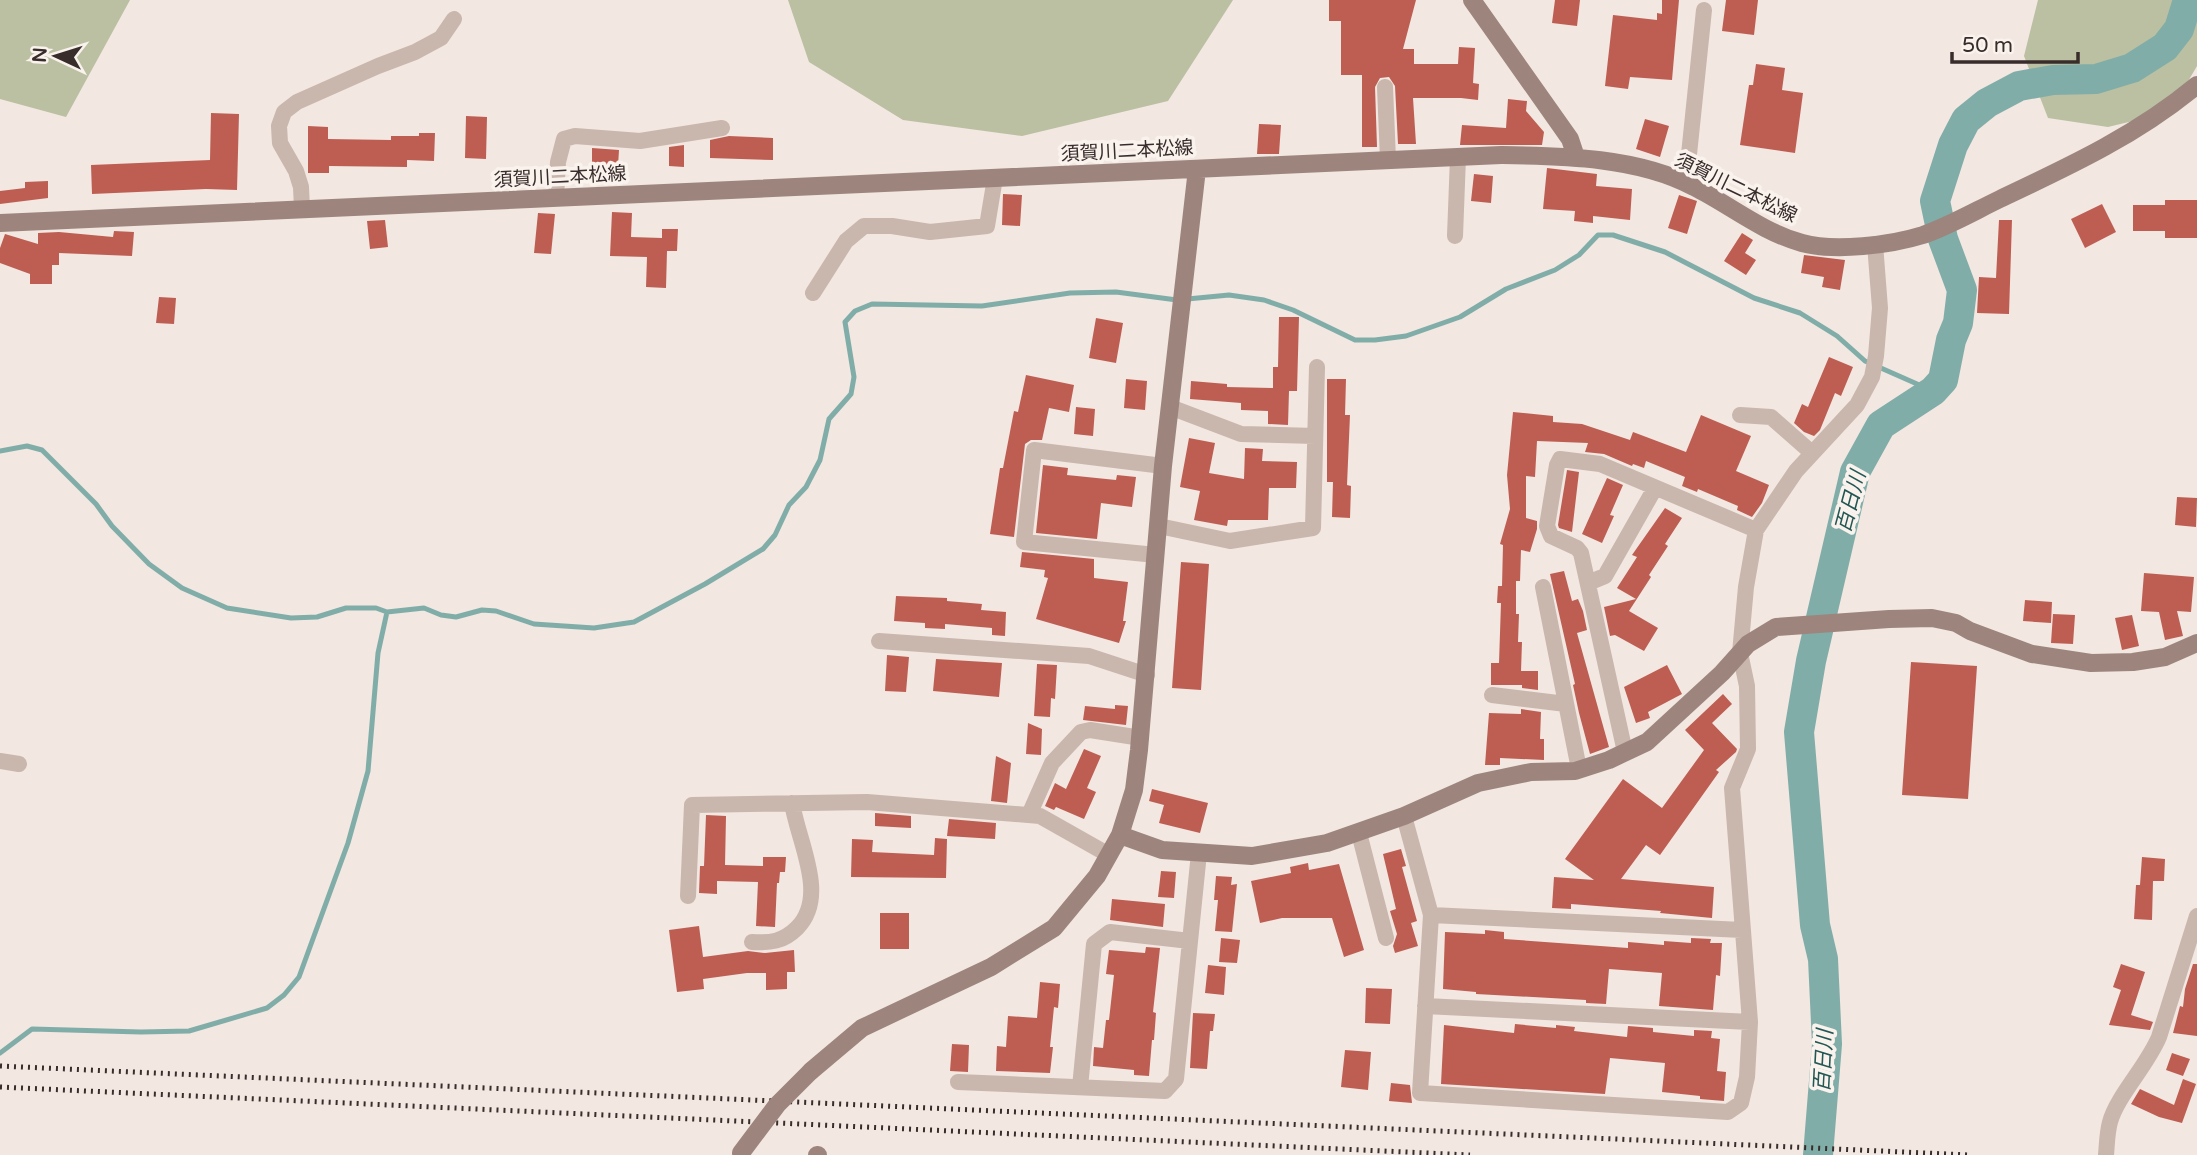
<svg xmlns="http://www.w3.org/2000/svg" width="2197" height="1155" viewBox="0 0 2197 1155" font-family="'Varela Round','Noto Sans JP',sans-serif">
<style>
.green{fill:#bac0a1}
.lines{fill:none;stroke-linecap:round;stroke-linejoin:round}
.stream{stroke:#81ada9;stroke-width:5}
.river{stroke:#81ada9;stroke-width:30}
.building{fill:#be5e53}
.street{stroke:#c9b6ad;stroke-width:16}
.secondary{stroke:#9d857e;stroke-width:18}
.rail{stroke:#382d2b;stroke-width:5;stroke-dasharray:2 5;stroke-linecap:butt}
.secondary-bridge{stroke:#9d857e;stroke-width:18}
.labels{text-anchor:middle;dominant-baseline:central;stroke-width:7;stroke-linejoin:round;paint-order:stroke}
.street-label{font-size:19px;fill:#382d2b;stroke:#f9f2ed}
.water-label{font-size:21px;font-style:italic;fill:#235754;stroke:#f9f2ed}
</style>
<rect width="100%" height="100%" fill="#f2e7e1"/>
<path class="green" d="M0,0H130L66,117L0,99Z
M788,0H1233L1168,101L1022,136L903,120L809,62Z
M2038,0H2197V66L2170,112L2108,127L2048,118L2024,56Z"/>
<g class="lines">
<path class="stream" d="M0,451L27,446L42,450L96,504L112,526L149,564L182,588L227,608L291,618L317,617L346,608H376L387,612L424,608L441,615L456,617L482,610L496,611L534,624L594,628L634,622L705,584L763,549L775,535L789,505L806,487L820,460L829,419L851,394L854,377L845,322L855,311L872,304L982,306L1070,293L1116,292L1177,300L1229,295L1264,300L1293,310L1355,340H1375L1406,336L1460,317L1506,289L1555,270L1579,255L1598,235H1613L1665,252L1754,298L1800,313L1837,336L1865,361L1933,391
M0,1053L32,1029L141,1032L189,1031L267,1008L284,995L299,977L348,843L368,771L378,653L387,612"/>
<path class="river" d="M1818,1155L1827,1044L1823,959L1815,925L1799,732L1811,661L1855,472L1881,425L1933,391L1943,380L1951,340L1958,323L1962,290L1943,239L1935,201L1953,145L1966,120L1987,103L2019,86L2053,80L2096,79L2132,68L2165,47L2179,29L2188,0"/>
</g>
<path class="building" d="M1329,0H1416L1403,49H1414V64H1458L1459,47L1475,48L1473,83L1479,84L1478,100L1461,98H1413L1416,144H1398L1395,86L1389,77L1380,78L1375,87L1377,147H1362V75H1341V21H1329Z
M1555,0H1580L1577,26L1552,23Z
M1662,0H1679L1672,80L1630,77L1628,89L1605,86L1613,15L1657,20V13L1662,14Z
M1726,0H1758L1754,35L1722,31Z
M1756,64L1785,68L1782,90L1803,93L1795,153L1740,145L1749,85H1753Z
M1508,99L1527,101L1526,111L1544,132L1542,145H1460L1462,125L1506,128Z
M211,113L239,114L237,190L206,189L92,194L91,165L210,160Z
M466,116L487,117L486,159L465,158Z
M1645,119L1669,126L1660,157L1636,149Z
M1259,124L1281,125L1279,154H1257Z
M308,126L328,127V139L391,140V136H419V133H435L434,161L407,160V167L329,166V173H308Z
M729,136L773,138V160L710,158V140Z
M684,145V167L669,166V147Z
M592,148L619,150L618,166L592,165Z
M1547,168L1597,174L1596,186L1632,189L1630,220L1593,216V223L1574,221L1575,211L1543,209Z
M1474,174L1493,176L1491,203L1471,201Z
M48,181V198L0,204V191L25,188V182Z
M1003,194L1022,195L1020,226L1002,225Z
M1679,195L1697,201L1687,234L1668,228Z
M2165,200H2197V238H2165V231H2133V205H2165Z
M2102,204L2116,232L2085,248L2071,219Z
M612,212L632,213L631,237L662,238V229H678L677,251H667L666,288L646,287L647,257L610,256Z
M538,213L555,214L551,254L534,253Z
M385,220L388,247L370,249L367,221Z
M1999,220H2012L2009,314L1977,313L1979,277L1996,278Z
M114,231L134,232L132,256L59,253V265H52V284H30V274L0,263V248L5,234L38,244V233L59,232L113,237Z
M1742,233L1753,240L1745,253L1756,260L1746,275L1724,261Z
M1804,255L1845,260L1840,290L1822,287L1824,277L1801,273Z
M159,297L176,298L174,324L156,323Z
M1279,317H1299L1297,391H1289L1288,425L1268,424V411L1241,410V403L1190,399L1191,381L1227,384V387L1273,388V367H1278Z
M1096,318L1123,323L1116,363L1089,358Z
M1829,357L1853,367L1841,396L1835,393L1820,430L1814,436L1804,432L1794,423L1802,404L1808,407Z
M1026,375L1074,385L1069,412L1049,408L1042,440H1031L1025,444L1014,537L990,534L1000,468H1003L1014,411L1018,412Z
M1126,379L1147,381L1145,410L1124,408Z
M1327,379H1346L1345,415H1350L1347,485L1351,486L1350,518L1332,517L1333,482H1327Z
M1076,407L1095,409L1093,436L1074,434Z
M1513,412L1553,416V422L1582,424L1630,440L1633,432L1686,452L1701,415L1751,436L1736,471L1769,485L1762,503L1752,517L1737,510L1738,506L1698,489L1697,492L1682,486L1685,477L1646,461L1644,468L1633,464L1632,466L1604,454L1585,452L1588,443L1537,441L1535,477L1526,476V518L1537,521V529L1530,552L1521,550L1520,581H1516V614H1519L1518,642H1522L1521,671H1538V690L1522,688V685H1491V663H1499L1501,603H1497L1498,586H1502L1503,545L1500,544L1510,509L1507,475Z
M1189,438L1215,443L1209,473L1244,479L1245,448L1263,449L1262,461L1297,462L1296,488H1269L1268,520H1228L1227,526L1194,520L1200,491L1180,487Z
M1043,465L1068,468L1067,475L1116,480L1117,475L1136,477L1132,507L1101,503L1097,539L1036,533Z
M1567,470L1579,472L1572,532L1559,528L1558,525Z
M1607,478L1623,485L1610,515L1614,516L1602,543L1582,534Z
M2177,497L2197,498L2196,527L2175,525Z
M1665,508L1682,518L1665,544L1668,546L1649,575L1651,577L1629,611L1658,628L1644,651L1615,635L1610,636L1604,607L1636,599L1617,588L1637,557L1632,555Z
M1022,552L1094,559V578L1128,582L1123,621H1126L1119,643L1036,619L1048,578L1044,577L1045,570L1020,567Z
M1181,562L1209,564L1201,690L1172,688Z
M1564,571L1572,601L1578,599L1583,611L1587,630L1577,633L1609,747L1590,754L1579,713L1573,685L1575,684L1550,574Z
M2144,573L2194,577L2191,612L2177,611L2183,636L2165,640L2159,612L2141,611Z
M896,596L947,598V601L982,604L981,610L1006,612L1005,636L992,635V628L945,624V629L925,628V623L894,621Z
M2025,600L2052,602L2051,623L2023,621Z
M2053,614L2075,615L2073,644L2051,643Z
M2132,615L2139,646L2122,650L2115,618Z
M887,655L909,657L906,692L885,691Z
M936,659L1002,663L999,697L933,691Z
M1911,662L1977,666L1968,799L1902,795Z
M1037,664L1057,665L1055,699L1051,698L1050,717L1034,716Z
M1667,665L1682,694L1648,712L1650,718L1636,723L1624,687Z
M1723,694L1732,704L1712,723L1737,749L1736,752L1716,770L1719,772L1660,855L1646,845L1621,879L1714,887L1712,918L1660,913L1661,911L1571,904V909L1552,908L1554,877L1594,880L1565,859L1623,779L1662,808L1704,750L1685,730Z
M1115,705L1128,706L1126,725L1083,720L1085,706L1115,709Z
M1521,709L1541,712L1540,739H1544V760L1500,758V765H1485L1489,713L1521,714Z
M1028,723L1042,729L1041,755L1026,754Z
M1084,749L1101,756L1087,788L1096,792L1084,819L1056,807L1054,810L1045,806L1055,783L1066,789Z
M996,756L1011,763L1007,803L991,801Z
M1152,789L1208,803L1200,833L1159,823L1164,805L1149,801Z
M875,813L911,816V828L875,826Z
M706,815L726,816L725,865L763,866V857H786L785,872H780L779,883H777L775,927L756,926L758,882L717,881V894L699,893L700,866H704Z
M949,819L996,823L995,839L947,836Z
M935,838L947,839L946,878L851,877L852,839L873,840L872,852L934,855Z
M1401,849L1406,866L1402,867L1417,921L1411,923L1418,946L1395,953L1393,946L1397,934L1390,911L1396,909L1383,854Z
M2142,857L2165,859L2164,881H2153L2152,920L2134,919L2136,885H2140Z
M1308,863L1309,870L1339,864L1364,950L1344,957L1332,918H1282L1260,923L1251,881L1291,873L1290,867Z
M1161,871L1176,872L1174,898L1158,897Z
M1216,876L1232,877L1231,885L1237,884L1232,932L1215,931L1218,900H1214Z
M1112,899L1165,904L1163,927L1110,920Z
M880,913H909V949H880Z
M699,926L703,957L748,951L765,953L794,950L795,972H787V989L766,990V973H747L703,979L704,989L677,992L669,930Z
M1485,930L1504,932V939L1628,948V942L1664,945V941L1691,943V938L1711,939L1710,943H1722L1720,976L1716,975L1713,1010L1659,1006L1662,973L1609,969L1606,1004L1586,1003V1000L1476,994V992L1443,989L1445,932L1485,934Z
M1221,938L1240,940L1237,963L1219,962Z
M1146,947L1160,948L1153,1012L1156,1013L1154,1040H1152L1149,1076L1134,1075V1070L1093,1066L1094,1047L1103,1048L1106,1020H1109L1114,975L1106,974L1109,950L1145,953Z
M2121,964L2145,972L2131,1015L2153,1022L2150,1030L2109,1025L2121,990L2113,987Z
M2193,964H2197V1036L2173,1033L2180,1006L2183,1007L2185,989Z
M1208,965L1226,967L1224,995L1205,993Z
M1040,982L1060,984L1058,1008L1054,1007L1050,1047H1053L1050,1073L996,1071L997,1046L1006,1047L1008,1016L1037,1018Z
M1366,988L1392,989L1390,1024L1365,1023Z
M1193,1013L1215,1014L1213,1031H1210L1207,1069L1190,1068Z
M1515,1024L1556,1028V1025L1575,1027L1574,1031L1627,1037L1628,1026L1653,1028V1032L1694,1036V1030L1712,1031L1711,1038L1720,1039L1717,1071L1726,1072L1724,1101L1700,1099V1096L1662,1092L1665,1063L1610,1058L1605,1094L1441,1084L1444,1025L1514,1033Z
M952,1044L969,1045L968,1072L950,1071Z
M1345,1050L1371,1052L1368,1090L1341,1087Z
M2172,1053L2190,1059L2183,1076L2166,1070Z
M2183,1079L2196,1084L2182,1123L2159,1117L2131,1104L2140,1089L2174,1105Z
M1391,1083L1410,1085L1412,1103L1389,1101Z"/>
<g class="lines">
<path class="street" d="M1385,87L1388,160
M1686,183L1704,10
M556,198L558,162L564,139L575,136L640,141L722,128
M302,209L301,187L296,171L280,143L279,126L284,112L297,102L378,66L415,52L441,38L454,19
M1455,236L1458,157
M813,293L846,241L864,226H892L930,232L987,226L995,178
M1170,407L1241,434L1315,436
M1740,415L1771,417L1812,453
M1159,526L1230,541L1313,528L1317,367
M1156,555L1024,542L1034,450L1163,466
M1588,583L1605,576L1655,488
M1543,587L1579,769
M879,641L1089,656L1147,675
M1492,695L1566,704
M1625,752L1581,553L1577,548L1551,536L1547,526L1557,465L1560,459L1600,464L1756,530
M0,761L19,764
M1029,815L1052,763L1081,732L1090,730L1141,738
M1404,816L1431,915L1420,1093L1728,1112L1741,1103L1747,1077L1750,1022L1732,788L1748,749L1747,686L1740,653L1746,587L1756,530L1796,471L1857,405L1872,377L1876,356L1880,308L1875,244
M1359,833L1386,938
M688,896L692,805L867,802L1040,816L1109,855
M1431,915L1742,930
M752,942C770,943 783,942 797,928C829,896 798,842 792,803
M1425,1006L1750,1022
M958,1082L1165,1091L1176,1079L1199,853
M1080,1087L1094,944L1110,932L1190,941
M2106,1155C2107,1144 2107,1133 2110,1122C2117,1096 2147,1066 2159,1037L2197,916"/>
<path class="secondary" d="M1472,0L1570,139L1576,157
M0,223L1501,155C1563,156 1638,157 1694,187C1730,205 1762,232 1802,243C1835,252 1891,245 1923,235C1949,226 1975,211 2000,199C2070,166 2137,135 2197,85
M1120,835L1162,850L1252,856L1327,843L1404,816L1478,783L1531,772L1575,771L1609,760L1647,742L1722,673L1748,644L1776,627L1889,619L1932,618L1956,623L1970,631L2032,654L2091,663L2133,662L2165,657L2197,643
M811,1071L862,1028L991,967L1054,928L1097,876L1120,835L1134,790L1139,750L1163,466L1197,169
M817,1155H818"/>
<path class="rail" d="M0,1066L1969,1155
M0,1087L1470,1155"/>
<path class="secondary-bridge" d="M741,1153L777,1105L811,1071"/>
</g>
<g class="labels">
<g class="street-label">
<text transform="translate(1127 151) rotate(-3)">須賀川二本松線</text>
<text transform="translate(560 177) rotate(-3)">須賀川二本松線</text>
<text transform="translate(1736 188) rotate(26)">須賀川二本松線</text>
</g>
<g class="water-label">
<text transform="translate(1851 502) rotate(-75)">百日川</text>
<text transform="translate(1824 1061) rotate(-87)">百日川</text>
</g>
</g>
<g transform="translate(56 56) rotate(274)" stroke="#f9f2ed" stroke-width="5" paint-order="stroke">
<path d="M0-5L12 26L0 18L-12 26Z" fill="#382d2b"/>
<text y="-10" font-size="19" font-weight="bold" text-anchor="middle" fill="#382d2b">N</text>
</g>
<path d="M1952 52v10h126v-10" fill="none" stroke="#382d2b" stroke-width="3.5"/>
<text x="1962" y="52" font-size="21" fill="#382d2b" stroke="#f9f2ed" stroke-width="5" paint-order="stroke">50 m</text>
</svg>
